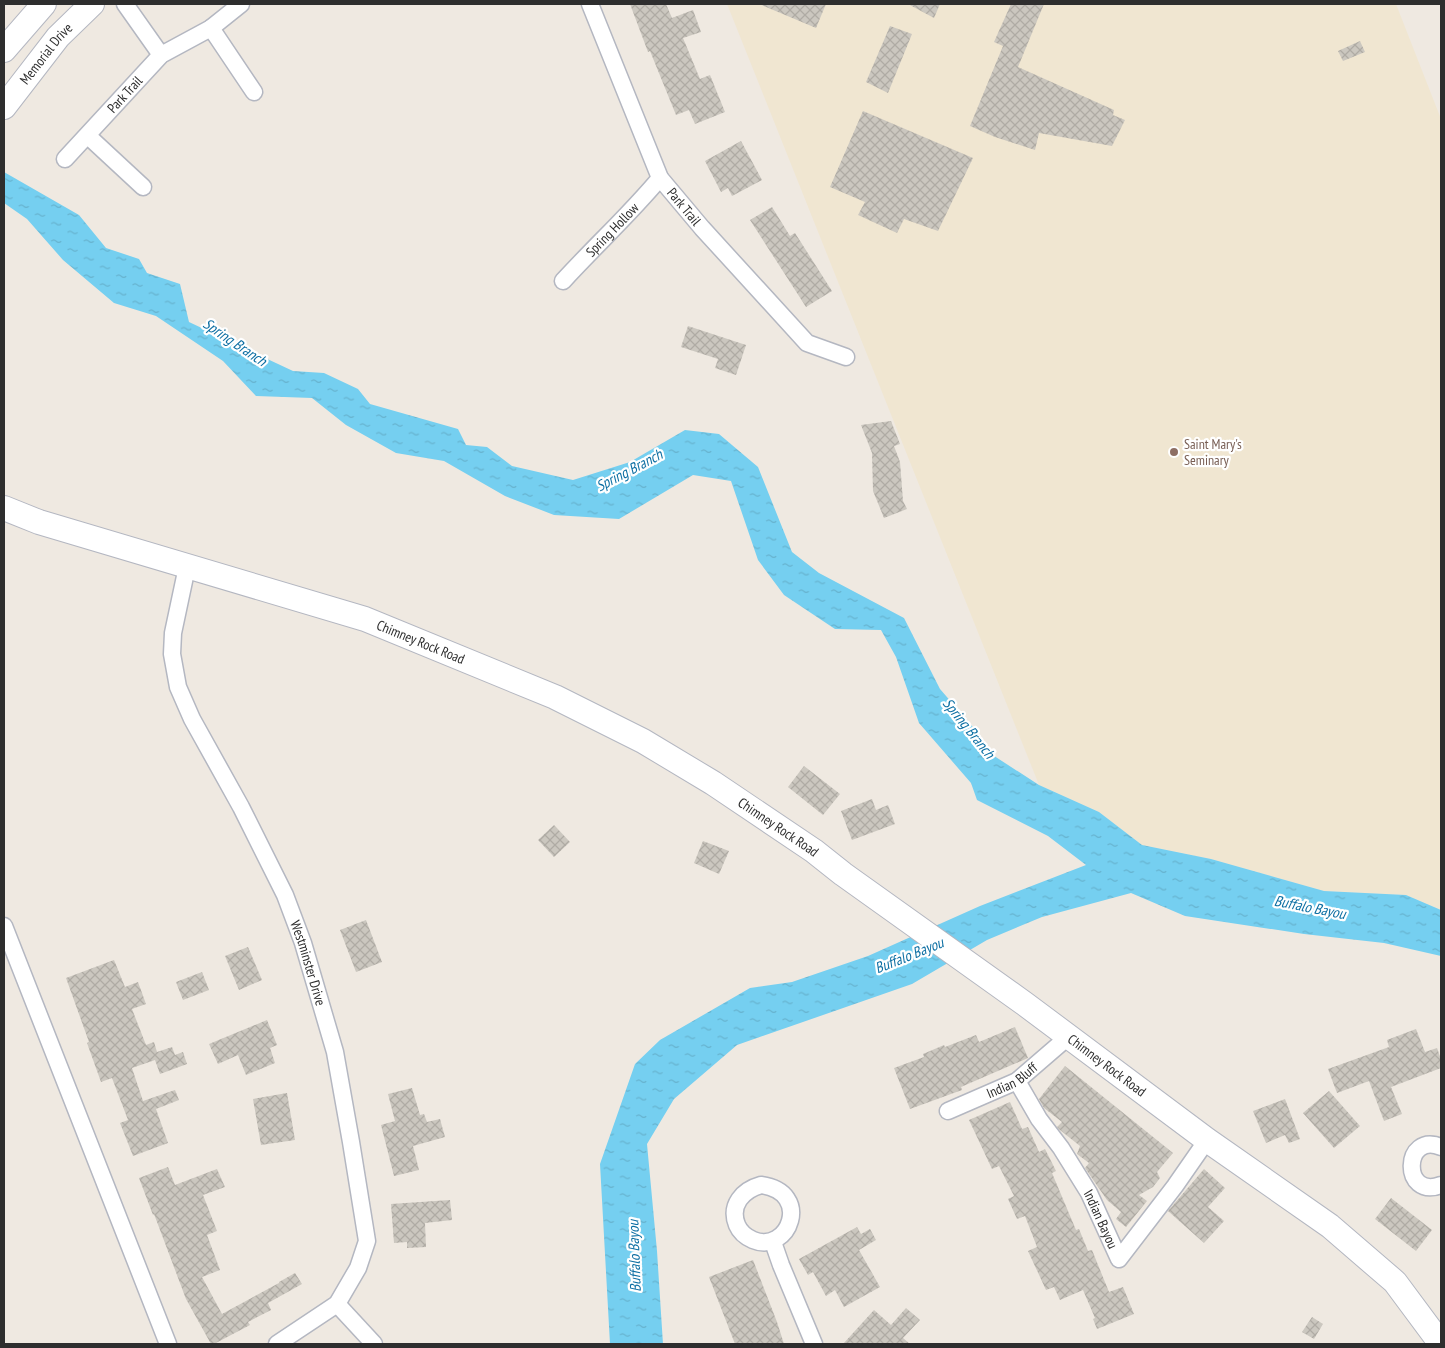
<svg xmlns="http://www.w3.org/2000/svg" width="1445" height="1348" viewBox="0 0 1445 1348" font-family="'PT Sans Narrow',sans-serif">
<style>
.education{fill:#f0e6d1}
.water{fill:url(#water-ripples)}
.building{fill:url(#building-cross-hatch)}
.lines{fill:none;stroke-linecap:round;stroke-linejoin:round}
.street-casing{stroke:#b4b7c1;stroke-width:19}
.secondary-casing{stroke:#b4b7c1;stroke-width:26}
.street{stroke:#fff;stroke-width:16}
.secondary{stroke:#fff;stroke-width:24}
.education-dot{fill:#8d6e63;stroke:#fff;stroke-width:2}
.labels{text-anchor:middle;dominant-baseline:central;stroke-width:4.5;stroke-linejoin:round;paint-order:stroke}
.street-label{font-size:14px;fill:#2e2e2e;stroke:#fff}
.education-label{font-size:14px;fill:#785e54;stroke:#fff;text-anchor:start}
.water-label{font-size:15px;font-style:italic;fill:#0d6fa3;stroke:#fff}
</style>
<defs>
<pattern id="water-ripples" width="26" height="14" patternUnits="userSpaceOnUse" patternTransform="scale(1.25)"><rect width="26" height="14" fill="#75cff0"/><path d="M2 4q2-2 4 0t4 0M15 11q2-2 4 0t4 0" fill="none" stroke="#66b2ce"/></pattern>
<pattern id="building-cross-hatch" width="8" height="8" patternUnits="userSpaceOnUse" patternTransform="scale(1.25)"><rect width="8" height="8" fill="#cbc7bf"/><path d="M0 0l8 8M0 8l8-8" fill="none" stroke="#afaba4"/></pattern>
</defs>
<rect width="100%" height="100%" fill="#efe9e1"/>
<path class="education" d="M727,4H1396L1441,119V910L1406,895L1324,891L1211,859L1142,845L1099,812L1039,785Z"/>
<path class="water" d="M4,172L79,215L106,248L139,259L147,273L180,284L189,322L293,371L324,373L358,389L370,404L458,429L466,445L487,447L512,466L573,480L630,462L685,430L719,434L758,467L792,552L819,573L904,618L940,689L972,726L988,752L1039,785L1099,812L1142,845L1211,859L1324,891L1406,895L1441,910V956L1384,943L1304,934L1185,916L1131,893L1042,917L987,940L912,984L737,1045L674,1099L647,1144L657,1251L663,1344H610L600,1164L635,1064L660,1040L750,988L792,982L868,956L980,906L1086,865L1048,836L977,800L971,783L919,723L896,657L881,630L835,629L784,595L758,560L731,481L693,475L619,519L554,515L505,496L444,461L396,453L346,425L312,398L256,396L223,361L156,316L114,303L63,260L27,219L4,203Z"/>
<path class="building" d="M630,4H666L672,18L693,10L701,32L683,38L700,79L710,75L725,112L695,124L689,110L676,115L650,51L648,52Z
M759,4H826L816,28Z
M908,4H940L934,18Z
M1011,4H1044L1018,67L1114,110L1113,115L1125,120L1112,146L1039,133L1035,150L995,137L970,126L1003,46L994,42Z
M890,26L912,34L888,93L866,82Z
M1360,41L1365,52L1343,61L1338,51Z
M863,111L973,158L938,231L904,219L897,233L858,215L865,202L830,187Z
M741,141L762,180L732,196L728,188L721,192L705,161Z
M772,207L790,236L795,233L832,291L806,307L750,220Z
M688,326L746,345L736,375L715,368L718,359L681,347Z
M891,421L900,444L894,446L900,462L903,501L907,509L884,518L873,491L872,453L861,425Z
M804,766L840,794L823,815L788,787Z
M872,799L876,810L888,805L895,824L852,840L841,811Z
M554,825L570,842L554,857L538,840Z
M703,841L729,851L719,874L694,863Z
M366,920L382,962L356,972L340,930Z
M248,947L262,980L239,990L225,956Z
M114,960L125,987L138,982L146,1004L132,1009L146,1045L154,1042L157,1052L172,1047L175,1055L183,1052L187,1064L160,1074L155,1060L132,1068L143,1101L175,1090L179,1100L156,1109L168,1143L133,1156L120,1123L128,1120L112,1078L101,1082L87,1043L89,1042L66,978Z
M202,972L209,990L183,1000L176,982Z
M267,1020L277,1045L270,1048L275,1063L246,1075L238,1055L218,1064L209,1044Z
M1015,1027L1028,1058L961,1087L962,1090L910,1109L894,1068L924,1057L923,1054L944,1045L945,1047L976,1035L979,1042Z
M1416,1029L1425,1052L1437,1048L1441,1059V1068L1391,1087L1402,1114L1384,1121L1369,1081L1337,1093L1328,1069L1389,1047L1387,1040Z
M1065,1066L1173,1153L1157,1172L1160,1178L1153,1187L1139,1195L1147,1201L1126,1227L1116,1219L1121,1212L1107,1200L1085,1168L1089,1163L1077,1154L1080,1146L1060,1130L1057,1127L1062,1122L1044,1108L1039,1099Z
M412,1088L420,1115L424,1114L427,1122L440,1119L445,1137L413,1146L419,1170L394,1176L381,1125L395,1121L388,1094Z
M1329,1091L1360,1126L1334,1148L1303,1113Z
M287,1093L295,1140L261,1145L253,1099Z
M1285,1099L1300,1139L1289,1143L1285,1135L1266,1143L1253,1111Z
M1010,1102L1022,1129L1028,1127L1039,1152L1045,1149L1056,1171L1052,1173L1076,1230L1079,1229L1088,1251L1092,1250L1109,1292L1123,1287L1134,1314L1097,1329L1093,1319L1095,1318L1083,1290L1060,1300L1054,1287L1046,1290L1028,1251L1037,1247L1025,1216L1017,1219L1008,1199L1014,1196L999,1166L992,1169L969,1120Z
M168,1167L175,1185L217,1169L225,1187L203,1195L217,1231L207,1235L220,1270L202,1277L222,1314L279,1283V1282L295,1273L302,1284L268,1303L271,1310L248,1322L250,1325L214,1344H211L186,1299L154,1214L153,1215L139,1178Z
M1204,1169L1225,1188L1208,1207L1224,1221L1204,1243L1168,1211Z
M1391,1198L1432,1230L1416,1251L1375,1219Z
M450,1200L452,1220L425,1223L426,1247L407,1248V1242L394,1243L391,1204Z
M857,1227L861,1234L870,1229L876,1240L859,1250L880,1287L844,1307L835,1290L826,1296L813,1272L808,1275L799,1259Z
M753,1260L777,1322L784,1344H735L709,1277Z
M906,1308L920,1320L903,1338L910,1344H843L874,1310L891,1325Z
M1312,1317L1323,1324L1314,1339L1302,1332Z"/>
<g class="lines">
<defs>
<g id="street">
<path d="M125,4L161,55"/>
<path id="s1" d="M590,4L660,178L702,228L807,343L846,357"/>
<path d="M211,28L254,92"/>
<path d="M88,136L143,187"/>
<path id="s2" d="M65,159L161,55L211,28L241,4"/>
<path id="s3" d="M563,281C595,246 630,214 660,178"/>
<path id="s4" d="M187,567L173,633L172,654L178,687L192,719L241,807L285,895L303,943L335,1052L351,1142L367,1241L358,1268L337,1304L277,1344"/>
<path d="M4,926L168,1344"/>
<path id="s5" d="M1017,1081L1039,1119L1061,1148L1089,1193L1119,1259L1175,1186L1207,1140"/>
<path id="s6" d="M948,1111L1017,1081L1068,1037"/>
<path d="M1441,1147C1403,1131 1401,1200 1441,1185"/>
<path d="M761,1185C813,1192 789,1255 753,1240C746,1237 740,1232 737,1225C729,1205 743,1190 761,1185Z"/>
<path d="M773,1242L781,1265L814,1344"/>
<path d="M337,1304L374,1344"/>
</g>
<g id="secondary">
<path d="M4,50L44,4"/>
<path id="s7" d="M4,107L58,37L92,4"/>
<path id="s8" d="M4,508L39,522L365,619L555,697L643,741L713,783L814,851L843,874L1025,1004L1207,1140L1330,1226L1395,1282L1441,1344"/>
</g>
</defs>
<use href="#street" class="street-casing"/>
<use href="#secondary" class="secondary-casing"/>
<use href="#street" class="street"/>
<use href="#secondary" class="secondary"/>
</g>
<circle class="education-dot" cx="1174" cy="452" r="5"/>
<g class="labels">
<g class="street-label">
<text stroke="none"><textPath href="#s7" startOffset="68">Memorial Drive</textPath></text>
<text stroke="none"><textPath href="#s2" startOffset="88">Park Trail</textPath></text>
<text stroke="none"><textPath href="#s1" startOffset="225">Park Trail</textPath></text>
<text stroke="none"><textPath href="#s3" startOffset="71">Spring Hollow</textPath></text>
<text stroke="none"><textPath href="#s8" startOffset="438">Chimney Rock Road</textPath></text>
<text stroke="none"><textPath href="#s8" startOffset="842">Chimney Rock Road</textPath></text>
<text stroke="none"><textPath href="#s4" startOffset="428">Westminster Drive</textPath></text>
<text stroke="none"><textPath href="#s8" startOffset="1248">Chimney Rock Road</textPath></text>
<text stroke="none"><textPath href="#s6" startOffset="71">Indian Bluff</textPath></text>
<text stroke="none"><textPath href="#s5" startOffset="162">Indian Bayou</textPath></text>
</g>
<g class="education-label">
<text x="1184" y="444">Saint Mary's<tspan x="1184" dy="16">Seminary</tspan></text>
</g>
<g class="water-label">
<text transform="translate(235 342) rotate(34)">Spring Branch</text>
<text transform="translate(629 470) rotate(-28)">Spring Branch</text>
<text transform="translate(969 728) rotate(51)">Spring Branch</text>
<text transform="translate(1310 907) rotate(11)">Buffalo Bayou</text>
<text transform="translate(909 955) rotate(-22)">Buffalo Bayou</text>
<text transform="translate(634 1256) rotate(-92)">Buffalo Bayou</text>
</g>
</g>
<rect width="1445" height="1348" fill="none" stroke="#2e2e2e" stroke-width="10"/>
</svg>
